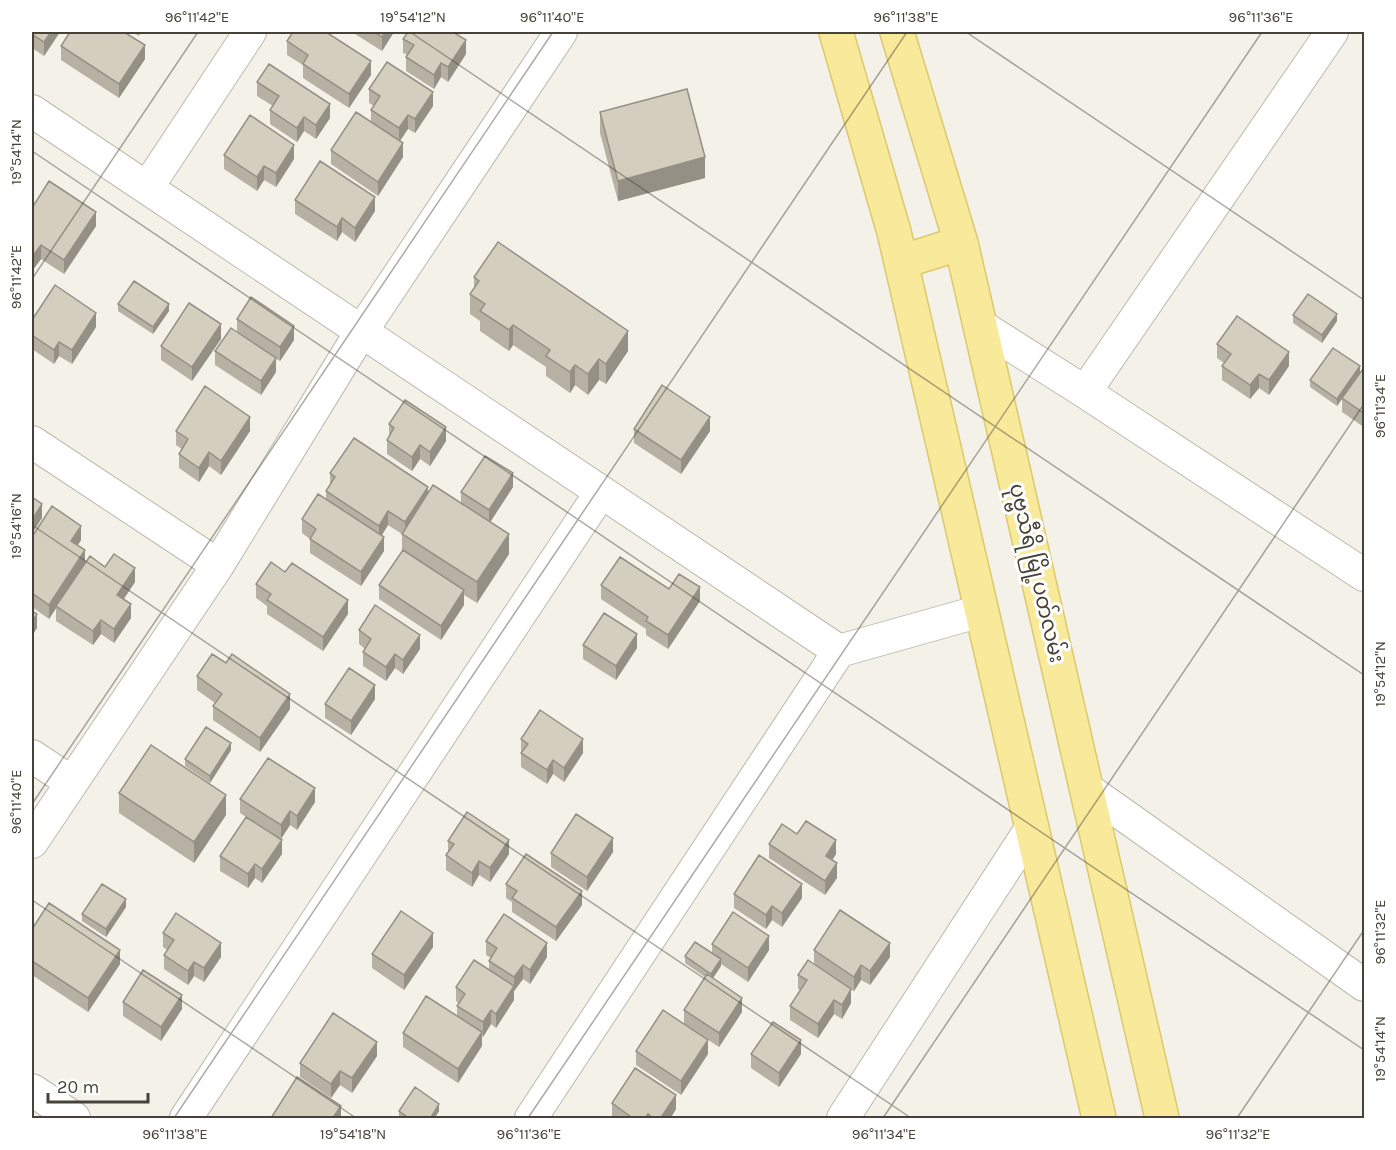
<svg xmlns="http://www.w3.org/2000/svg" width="1396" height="1150" viewBox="0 0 1396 1150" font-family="Karla,'Noto Sans Myanmar',sans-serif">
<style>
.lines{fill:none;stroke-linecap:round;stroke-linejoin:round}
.minor-casing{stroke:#beb9ab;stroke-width:34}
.primary-casing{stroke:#ddc96c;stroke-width:36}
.minor{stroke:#fff;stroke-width:32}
.primary{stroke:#f8e99b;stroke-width:33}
.wall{fill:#b6b1a3}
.shaded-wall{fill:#949085}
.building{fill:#d4cebe;stroke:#949085;stroke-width:1.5}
.ticks{fill:none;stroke:#464237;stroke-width:1.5;stroke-opacity:0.45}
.labels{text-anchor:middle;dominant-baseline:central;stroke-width:6;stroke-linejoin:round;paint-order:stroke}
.street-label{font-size:21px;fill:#464237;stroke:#fff}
.neatline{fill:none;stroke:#464237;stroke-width:2}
.ticks-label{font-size:15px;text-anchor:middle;fill:#464237}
</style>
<rect width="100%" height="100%" fill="#f3f1e8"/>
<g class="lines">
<defs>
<path id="minor" d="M32,111L839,651
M147,188L250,32
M981,326L1085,392L1364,575
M1085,392L1332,32
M32,442L218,565
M32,756L71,782
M1087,789L1364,985
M32,842L218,565L361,332L561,32
M32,1090L74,1118
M186,1118L601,492
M531,1118L839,651L981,611
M843,1118L1032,827"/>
<path id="primary" d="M836,32L894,232L1099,1118
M897,32L961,243L1162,1118
M901,262L961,243"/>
</defs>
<use href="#minor" class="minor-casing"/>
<use href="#primary" class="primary-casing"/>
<use href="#minor" class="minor"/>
<use href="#primary" class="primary"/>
</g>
<path class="wall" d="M32,32H60L44,56L32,48Z
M132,32H141L139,36Z
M352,32H394L382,51Z
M403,39L466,54L448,82L441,77L434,89L406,71V57L408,55L403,53Z
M287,41L371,75L349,108L303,78V65L287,55Z
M61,46L145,59L119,98L61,60Z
M257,82L330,118L316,139L304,131L297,142L270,124V110L273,106L257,96Z
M369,89L433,106L415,133L408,129L400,141L403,157L378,196L331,164V150L371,122V110L374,106L369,103Z
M600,112L705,178L618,201L600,133Z
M224,155L294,159L276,187L264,180L257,191L224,169Z
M295,200L375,211L355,242L342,232L337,241L295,214Z
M32,208L96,226L64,274L41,259L32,271Z
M474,277L628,351L606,384L599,380L588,395L575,385L570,393L546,376V367L513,345L509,351L480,331V321L470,314V294L474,288Z
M118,304L169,311L153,334L118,311Z
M1293,315L1337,321L1322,343L1293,323Z
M237,319L294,340L280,361L276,359V372L261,395L215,365V351L237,332Z
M32,320L96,327L72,364L59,356L54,364L32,349Z
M221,339L192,381L161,360V346Z
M1217,344L1289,366L1269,395L1259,388L1250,399L1222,380V366L1224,363L1217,358Z
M1365,366V428L1342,412V398L1358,376L1337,406L1310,387V380L1360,373Z
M389,424L446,441L430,466L420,459L412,471L387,454V440L389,437Z
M634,429L710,431L681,474L634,443Z
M176,431H250L221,475L209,466L199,482L179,468V454L182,449L176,445Z
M330,473L428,494L461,503V492L513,487L490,522L509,554L477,603L464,595V605L441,640L379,599V585L402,552V534L388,525L381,536L384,551L361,586L310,553V539L302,533V519L326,499V491L330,485Z
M32,537L81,540L78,545L85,563L105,567L135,582L123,600L131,618L114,643L101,634L93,645L56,621V608L49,619L32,607Z
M256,584L348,614L323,651L267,614V606L256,598Z
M601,585L669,589L700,601L668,649L646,635V629L601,599Z
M359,630L420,649L403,674L395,668L386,681L363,666V652L365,649L359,644Z
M583,645L637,648L616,680L583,659Z
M226,663L290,709L260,752L213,720V706L215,703L197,690V676Z
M375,699L351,735L325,718V704Z
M521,739L583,753L564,782L553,774L547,784L521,767Z
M231,750L210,783L185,766V759Z
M119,793L226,815L194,863L119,813Z
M240,799L315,802L297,830L290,825L281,839L240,813Z
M797,834L836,854L832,860L837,878L825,895L769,858V844Z
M448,841L509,854L490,882L479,875L472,887L446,870V855L448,853Z
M613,852L587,891L551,867V853Z
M282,854L262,883L255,878L248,888L220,871V856Z
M506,884L582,905L556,941L512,912V902L506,898Z
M734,894L802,898L782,927L772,920L766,929L734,908Z
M126,907L106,937L82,921V914Z
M32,929L120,964L88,1012L32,975Z
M163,933L221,957L204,982L194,976L188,985L164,969V955L167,950L163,947Z
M486,941L547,957L530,984L523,979L514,991V1000L496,1028L491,1024L483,1037L482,1036V1046L458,1083L403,1047V1033L457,1016V1006L459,1003L456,1001V987L489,969V961L491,958L486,955Z
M712,944L769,950L748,982L721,964V966L713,978L742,1012L719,1047L684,1024V1010L705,977L685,963V956L712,953Z
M433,947L404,990L372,968V954Z
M814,950L890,957L870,985L861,980L854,991L851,990V1003L842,1019L834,1014L818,1038L790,1020V1006L800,990L798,989V975L814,964Z
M123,1002L182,1009L161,1041L123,1016Z
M636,1051L708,1054L681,1095L636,1065Z
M751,1054H801L779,1087L751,1068Z
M377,1056L352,1093L340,1085L331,1098L300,1077V1063Z
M612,1103L676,1109L670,1119H614L612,1117Z
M399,1111H439L434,1119H399Z"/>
<path class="shaded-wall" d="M51,32H60L44,56V42Z
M385,32H394L382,51V37Z
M466,40V54L448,82V67Z
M145,45V59L119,98V84Z
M371,61V75L349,108V94Z
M441,63V77L434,89V75Z
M433,92V106L415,133V119Z
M330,104V118L316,139V125Z
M408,115V129L399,142V128Z
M304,117V131L297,142V128Z
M403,143V157L378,196V182Z
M294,145V159L276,187V173Z
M705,157V178L618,201V181Z
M264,166V180L257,191V177Z
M33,169V183L32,184V170Z
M375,197V211L355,242V228Z
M96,212V226L64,274V260Z
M342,218V232L337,241V227Z
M41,245V259L32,271V257Z
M169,304V311L153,334V327Z
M96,313V327L72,364V350Z
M1337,314V321L1322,343V335Z
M221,324V339L192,381V367Z
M513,325V345L509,351V330Z
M294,326V340L280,361V347Z
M628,331V351L606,384V364Z
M59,342V356L54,364V350Z
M1289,352V366L1269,395V380Z
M276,358V372L261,395V381Z
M599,359V380L588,395V374Z
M575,365V385L570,393V372Z
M1360,366V373L1337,406V399Z
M1259,374V388L1250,399V385Z
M250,417V431L221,475V461Z
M710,417V431L681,474V460Z
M446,427V441L430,466V452Z
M420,445V459L412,471V457Z
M209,452V466L199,482V468Z
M513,473V487L489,524V510Z
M428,487V501L405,536V522Z
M42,504V518L32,534V520Z
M388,511V525L379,540V526Z
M81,526V540L71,555V541Z
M509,534V554L477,603V582Z
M384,537V551L361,586V572Z
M85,550V564L49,619V605Z
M135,568V582L117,609V595Z
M700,587V601L668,649V635Z
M464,590V605L441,640V626Z
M348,600V614L323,651V637Z
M131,604V618L114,643V629Z
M37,614V628L32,636V622Z
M101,620V634L93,645V631Z
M637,634V648L616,680V666Z
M420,635V649L403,674V660Z
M395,654V668L386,681V667Z
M375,685V699L351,735V721Z
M290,694V709L260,752V738Z
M583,739V753L564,782V768Z
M231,743V750L210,783V776Z
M553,760V774L547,784V770Z
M315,788V802L297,830V816Z
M226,795V815L194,863V842Z
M290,811V825L281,839V825Z
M613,838V852L587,891V877Z
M282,840V854L262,883V869Z
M509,840V854L490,882V868Z
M836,840V854L826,870V856Z
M479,861V875L472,887V873Z
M837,863V878L825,895V881Z
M255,864V878L248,888V874Z
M802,884V898L782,927V913Z
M582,891V905L556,941V927Z
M126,899V907L106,937V929Z
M772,906V920L766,929V915Z
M433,933V947L404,990V975Z
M769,936V950L748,982V968Z
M221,943V957L204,982V968Z
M547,943V957L530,984V970Z
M890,943V957L870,985V971Z
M120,950V964L88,1012V998Z
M721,959V966L711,981V974Z
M194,962V976L188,985V971Z
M523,965V979L514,991V977Z
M861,965V980L854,991V977Z
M514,986V1000L496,1028V1014Z
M851,989V1003L842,1019V1005Z
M182,995V1009L161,1041V1027Z
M742,998V1012L719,1047V1033Z
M834,1000V1014L818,1038V1024Z
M491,1010V1024L483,1037V1022Z
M482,1032V1046L458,1083V1069Z
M708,1040V1054L681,1095V1081Z
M801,1040V1054L779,1087V1073Z
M377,1042V1056L352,1093V1078Z
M340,1071V1085L331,1098V1084Z
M676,1095V1109L670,1119H660Z
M439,1104V1111L434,1119H430Z
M341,1106V1119H332Z"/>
<path class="building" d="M32,32H51L44,42L32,34Z
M70,32H124L145,45L119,84L61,46Z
M293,32H326L371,61L349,94L303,64L308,55L287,41Z
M374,32H385L382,37Z
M408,32H453L466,40L448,67L441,63L434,75L406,57L414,45L403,39Z
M387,62L433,92L415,119L408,115L399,128L371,110L380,96L369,89Z
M269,64L330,104L316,125L304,117L297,128L270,110L279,96L257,82Z
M687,89L705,157L618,181L600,112Z
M356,112L403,143L378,182L331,150Z
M250,115L294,145L276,173L264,166L257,177L224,155Z
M320,161L375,197L355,228L342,218L337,227L295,200Z
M49,181L96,212L64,260L41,245L32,257V208Z
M498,242L628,331L606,364L599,359L588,374L575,365L570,372L546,356L550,350L513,325L509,330L480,311L485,304L470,294L479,281L474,277Z
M134,281L169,304L153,327L118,304Z
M55,285L96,313L72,350L59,342L54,350L32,335V320Z
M1308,294L1337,314L1322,335L1293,315Z
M251,297L294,326L280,347L237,319Z
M189,303L221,324L192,367L161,346Z
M1237,316L1289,352L1269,380L1259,374L1250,385L1222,366L1231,354L1217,344Z
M231,328L276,358L261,381L215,351Z
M1333,348L1360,366L1337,399L1310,380Z
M1365,366V414L1342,398Z
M662,385L710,417L681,460L634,429Z
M205,386L250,417L221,461L209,452L199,468L179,454L188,439L176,431Z
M405,400L446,427L430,452L420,445L412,457L387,440L394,428L389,424Z
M354,438L428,487L405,522L388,511L379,526L326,491L335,477L330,473Z
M485,456L513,473L489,510L461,492Z
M433,485L509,534L477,582L402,534Z
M318,494L384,537L361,572L310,539L316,529L302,519Z
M32,497L42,504L32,520Z
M52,506L81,526L71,541L85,550L49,605L32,593V537Z
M403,550L464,590L441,626L379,585Z
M114,554L135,568L117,595L131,604L114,629L101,620L93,631L56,606L90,556L105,567Z
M620,557L669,589L679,574L700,587L668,635L646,621L648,617L601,585Z
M271,562L285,572L292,563L348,600L323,637L267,600L271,594L256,584Z
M375,605L420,635L403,660L395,654L386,667L363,652L371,639L359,630Z
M32,611L37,614L32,622Z
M604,613L637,634L616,666L583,645Z
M212,654L226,663L232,654L290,694L260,738L213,706L222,694L197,676Z
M349,668L375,685L351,721L325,704Z
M540,710L583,739L564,768L553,760L547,770L521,753L528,744L521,739Z
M206,727L231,743L210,776L185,759Z
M151,745L226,795L194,842L119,793Z
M268,758L315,788L297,816L290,811L281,825L240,799Z
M467,812L509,840L490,868L479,861L472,873L446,855L454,844L448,841Z
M576,814L613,838L587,877L551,853Z
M246,817L282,840L262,869L255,864L248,874L220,856Z
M806,821L836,840L826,856L837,863L825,881L769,844L782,824L797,834Z
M526,854L582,891L556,927L512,898L517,891L506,884Z
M759,855L802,884L782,913L772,906L766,915L734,894Z
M102,884L126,899L106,929L82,914Z
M49,903L120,950L88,998L32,961V929Z
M840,910L890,943L870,971L861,965L854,977L814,950Z
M401,911L433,933L404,975L372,954Z
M733,912L769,936L748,968L712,944Z
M176,913L221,943L204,968L194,962L188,971L164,955L174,940L163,933Z
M504,914L547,943L530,970L523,965L514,977L489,961L497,948L486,941Z
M695,942L721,959L711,974L685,956Z
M474,960L514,986L496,1014L491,1010L483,1022L457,1006L465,994L456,987Z
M808,960L851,989L842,1005L834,1000L818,1024L790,1006L807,980L798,975Z
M143,970L182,995L161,1027L123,1002Z
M707,974L742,998L719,1033L684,1010Z
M426,996L482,1032L458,1069L403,1033Z
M663,1010L708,1040L681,1081L636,1051Z
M333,1013L377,1042L352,1078L340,1071L331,1084L300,1063Z
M773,1022L801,1040L779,1073L751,1054Z
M635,1068L676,1095L660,1119H654L648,1114L645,1119H634L612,1103Z
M297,1077L341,1106L332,1119L271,1118Z
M415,1087L439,1104L430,1119H410L399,1111Z"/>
<path class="ticks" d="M410,32L1364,675M966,32L1364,300M32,151L1364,1050M32,279L198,32M32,525L911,1118M32,804L553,32M32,900L356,1118M174,1118L907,32M528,1118L1262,32M883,1118L1364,404M1237,1118L1364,930"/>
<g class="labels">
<g class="street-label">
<text transform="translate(1037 573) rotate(77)">ပုဗ္ဗသီရိ မြို့ပတ်လမ်း</text>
</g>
</g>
<rect width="1396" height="1150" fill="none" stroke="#ffffff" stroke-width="66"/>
<path d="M48 1093v9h100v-9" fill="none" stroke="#464237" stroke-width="3"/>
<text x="57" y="1093" font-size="18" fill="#464237" stroke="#ffffff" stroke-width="4.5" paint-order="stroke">20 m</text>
<rect x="33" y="33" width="1330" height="1084" class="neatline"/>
<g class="ticks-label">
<text x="197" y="22">96°11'42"E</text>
<text x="413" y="22">19°54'12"N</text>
<text x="552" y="22">96°11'40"E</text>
<text x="906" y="22">96°11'38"E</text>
<text x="1261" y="22">96°11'36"E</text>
<text transform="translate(16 152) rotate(-90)" y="5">19°54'14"N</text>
<text transform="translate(16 277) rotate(-90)" y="5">96°11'42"E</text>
<text transform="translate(1380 406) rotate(-90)" y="5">96°11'34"E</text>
<text transform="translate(16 526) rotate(-90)" y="5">19°54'16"N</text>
<text transform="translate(1380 674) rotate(-90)" y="5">19°54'12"N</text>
<text transform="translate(16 802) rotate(-90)" y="5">96°11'40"E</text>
<text transform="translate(1380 932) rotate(-90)" y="5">96°11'32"E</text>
<text transform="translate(1380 1049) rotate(-90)" y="5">19°54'14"N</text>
<text x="175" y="1139">96°11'38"E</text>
<text x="353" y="1139">19°54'18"N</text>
<text x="529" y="1139">96°11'36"E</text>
<text x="884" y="1139">96°11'34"E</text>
<text x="1238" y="1139">96°11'32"E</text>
</g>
</svg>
